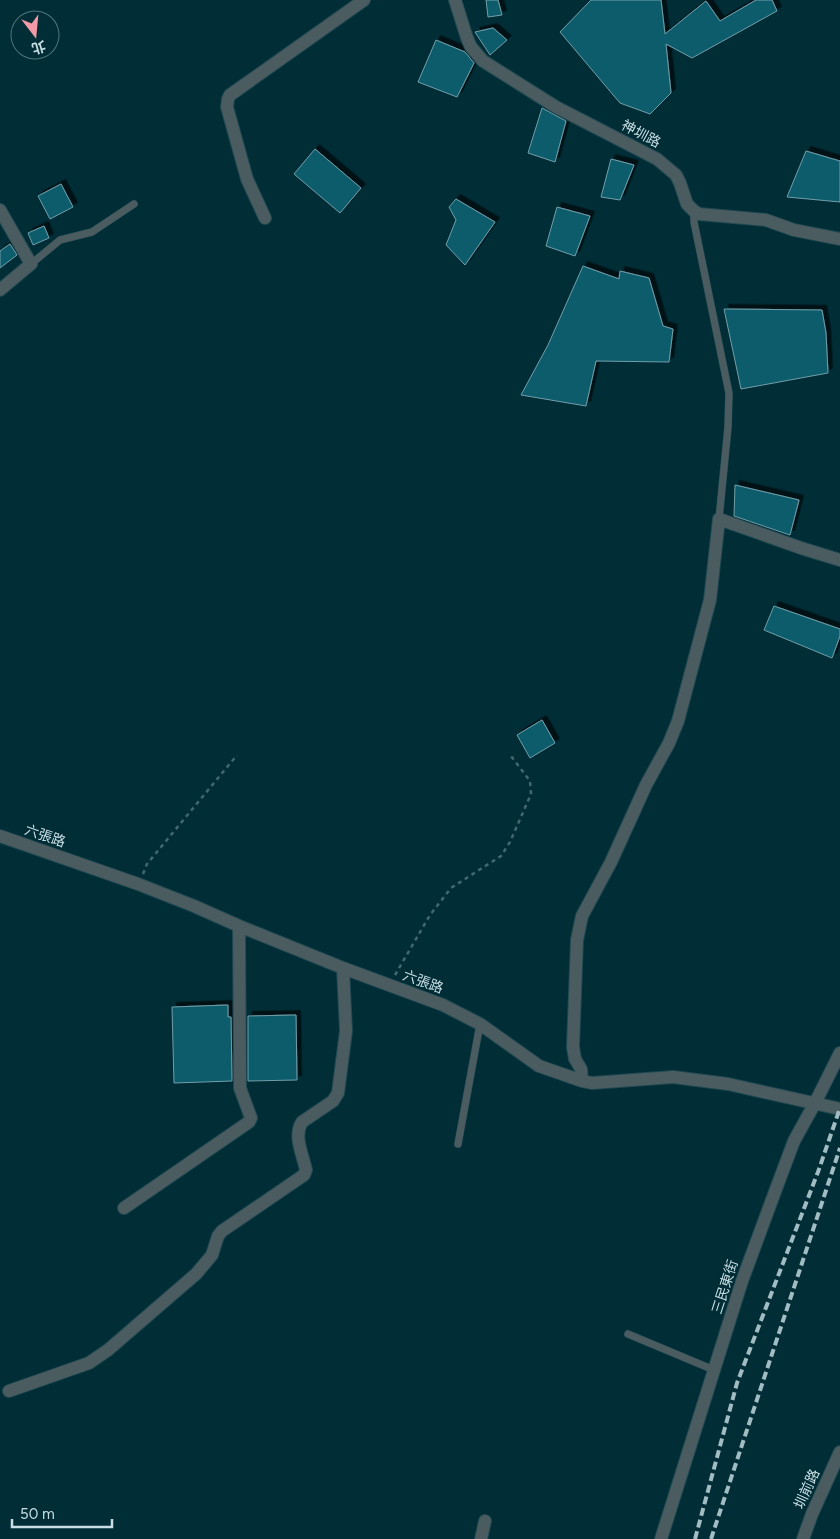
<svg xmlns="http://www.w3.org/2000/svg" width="840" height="1539" viewBox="0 0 840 1539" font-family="Figtree,'Noto Sans TC',sans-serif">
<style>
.building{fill:#0c5c6c;stroke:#729ea9;filter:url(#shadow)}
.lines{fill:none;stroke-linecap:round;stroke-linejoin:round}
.service-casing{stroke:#204952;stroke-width:8}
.minor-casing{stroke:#204952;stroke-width:14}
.path{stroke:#436870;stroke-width:2.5;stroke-dasharray:4 4;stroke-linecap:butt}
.service{stroke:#4b5c60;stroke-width:7}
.minor{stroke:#4b5c60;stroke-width:12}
.rail{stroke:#a1bcc2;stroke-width:4;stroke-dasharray:8 4;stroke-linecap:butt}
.labels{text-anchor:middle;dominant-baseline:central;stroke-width:4.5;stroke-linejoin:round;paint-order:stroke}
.street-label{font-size:14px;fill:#c8dee4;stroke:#002d36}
</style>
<defs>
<filter id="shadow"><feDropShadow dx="4.5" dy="-4.5" stdDeviation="0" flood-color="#0009"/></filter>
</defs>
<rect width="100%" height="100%" fill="#002d36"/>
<path class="building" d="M486,0H498L502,15L488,17Z
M591,0H661L665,34L706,1L720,21L756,0H772L777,11L692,58L666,44L671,93L650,114L620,103L560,32Z
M493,28L507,40L490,55L475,32Z
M436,40L465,52L474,63L457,97L418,82Z
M542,108L566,121L555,162L528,153Z
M315,149L361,188L340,213L294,174Z
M806,151L840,161V202L787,197Z
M611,159L634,165L620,200L601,197Z
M61,184L73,207L50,219L38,196Z
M456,199L495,222L465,265L446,245L456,220L449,207Z
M557,207L590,216L575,256L546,246Z
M44,226L49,238L33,245L28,233Z
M10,244L17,255L0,268V251Z
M583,266L619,279L620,271L649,278L663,326L673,329L669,362L596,361L586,406L521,395L548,345Z
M724,309L822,310L826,333L828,373L741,389Z
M735,485L799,500L790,535L734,516Z
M774,606L840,629V636L832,658L764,630Z
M542,720L555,743L530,758L517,735Z
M228,1005V1017H231L232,1081L174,1083L172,1007Z
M296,1015L297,1080L248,1081V1016Z"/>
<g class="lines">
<defs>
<path id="service" d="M694,211V222L729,393L728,427L719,519
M31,264L60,240L92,232L134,204
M458,1144L480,1024
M628,1334L714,1370"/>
<path id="minor" d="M455,0L467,38L471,47L483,61L556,107L657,159L676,175L680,183L687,204L694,211L699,214L766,220L794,230L840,239
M0,210L31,264L0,290
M265,218L247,179L227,107L228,99L230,95L364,0
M0,836L138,884L194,906L239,926L343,968L443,1005L480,1024L539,1066L582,1081L592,1083L673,1077L728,1084L840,1109
M582,1081L581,1069L575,1059L573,1047L577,940L582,916L611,862L646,785L669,743L678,721L710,600L719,519L801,548L840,560
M124,1208L249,1122L251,1118L240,1088L239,926
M9,1391L89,1363L108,1350L196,1274L212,1255L218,1236L222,1231L304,1175L306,1170C303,1155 293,1136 302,1122L333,1101L338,1093L346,1031L343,968
M481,1539L485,1521
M661,1539L742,1281L776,1189L794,1141L815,1103L840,1053
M803,1539L812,1514L840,1452"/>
</defs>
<use href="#service" class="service-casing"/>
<use href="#minor" class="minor-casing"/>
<path class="path" d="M143,874L147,864L237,755
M395,975L430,915L451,888L501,856L510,842L531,794L530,781L511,756"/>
<use href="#service" class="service"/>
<use href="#minor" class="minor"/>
<path class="rail" d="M695,1539L737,1383L818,1172L840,1108
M711,1539L840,1148"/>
</g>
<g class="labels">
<g class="street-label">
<text transform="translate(641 134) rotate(28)">神圳路</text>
<text transform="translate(45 836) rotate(19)">六張路</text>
<text transform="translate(423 982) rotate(20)">六張路</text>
<text transform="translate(725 1287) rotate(-72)">三民東街</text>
<text transform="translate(807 1489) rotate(-66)">圳前路</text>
</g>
</g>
<g transform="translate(35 35) rotate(164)"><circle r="24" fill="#002d36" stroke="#50747c"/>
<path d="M0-4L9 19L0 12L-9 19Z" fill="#f39aa8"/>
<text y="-8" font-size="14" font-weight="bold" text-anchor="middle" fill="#c8dee4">北</text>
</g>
<path d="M12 1519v8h100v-8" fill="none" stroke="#c8dee4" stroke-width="2.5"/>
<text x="20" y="1519" font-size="15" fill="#c8dee4" stroke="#002d36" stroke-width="4" paint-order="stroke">50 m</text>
</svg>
